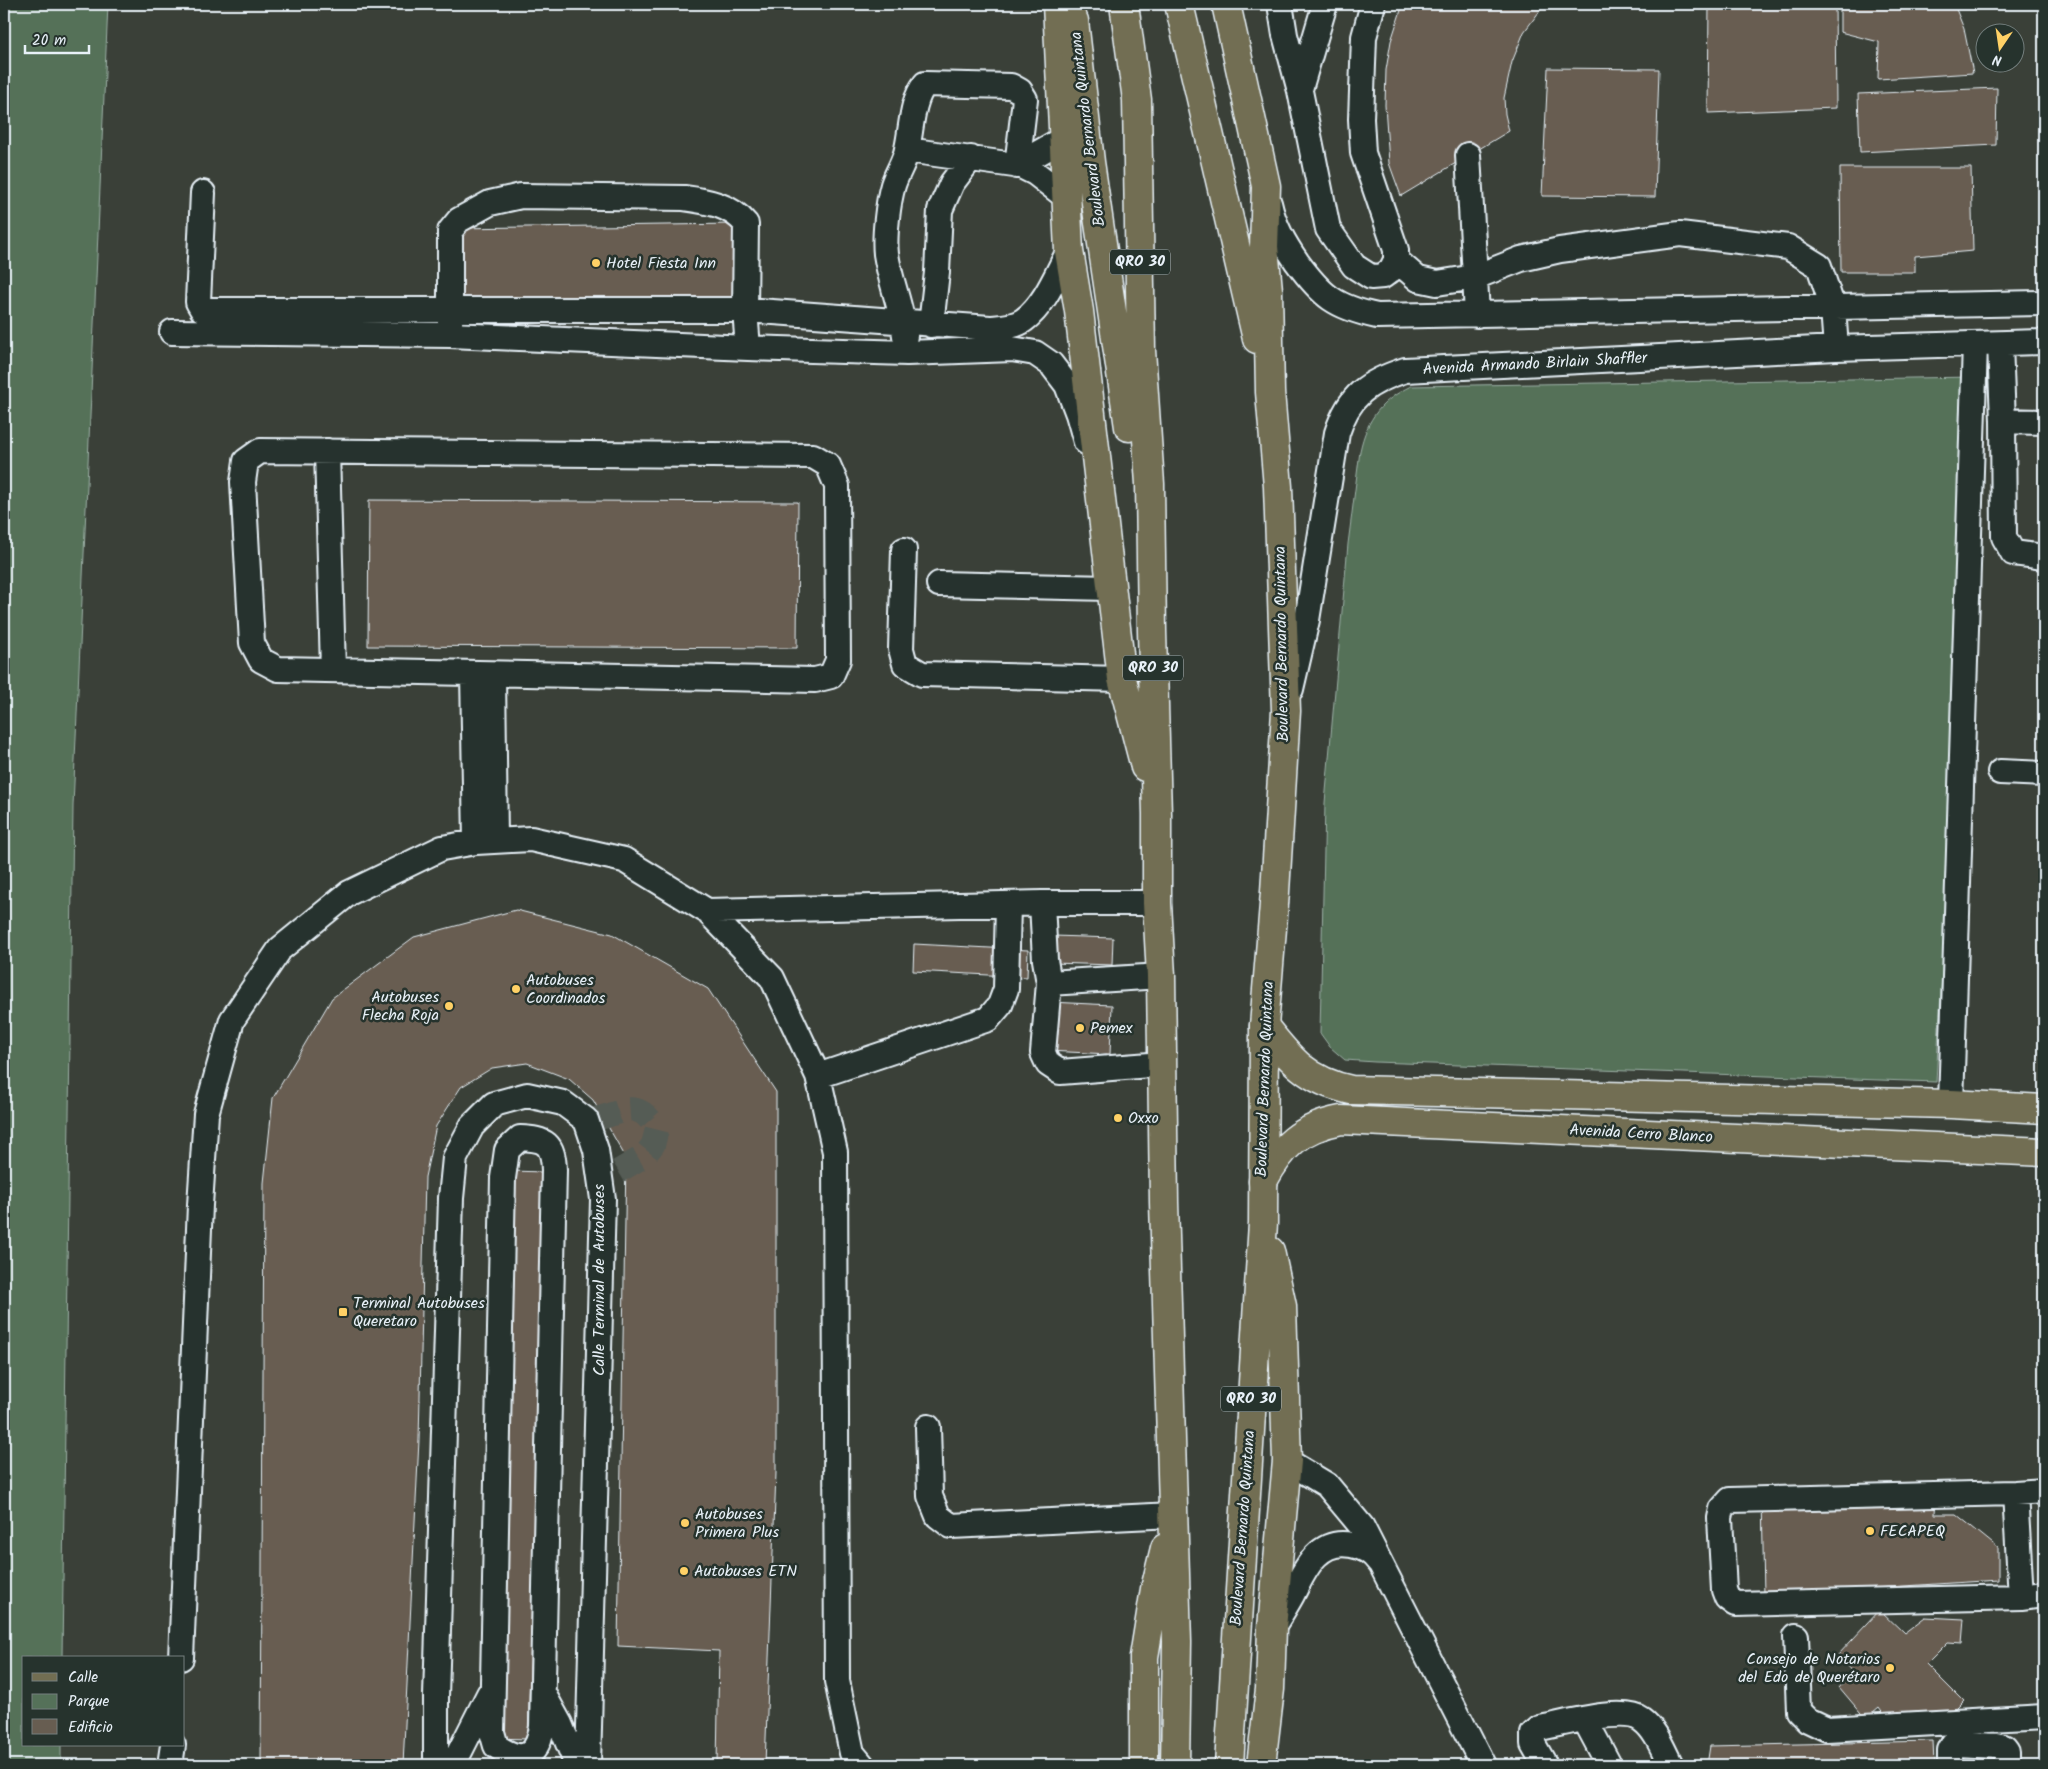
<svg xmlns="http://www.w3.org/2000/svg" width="2048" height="1769" viewBox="0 0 2048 1769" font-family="Kalam,sans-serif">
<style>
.green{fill:#557159;stroke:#9eb1a8}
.building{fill:#675d51;stroke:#e8f1f8}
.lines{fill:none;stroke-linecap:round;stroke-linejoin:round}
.minor-tunnel{stroke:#545b55;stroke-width:24;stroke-dasharray:24 12;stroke-linecap:butt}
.minor-casing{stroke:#e8f1f8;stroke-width:28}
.major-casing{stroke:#e8f1f8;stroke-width:31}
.highway-casing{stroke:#e8f1f8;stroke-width:31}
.minor{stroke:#26332d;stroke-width:24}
.major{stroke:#726e52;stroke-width:28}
.highway{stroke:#726e52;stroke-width:28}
.poi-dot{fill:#ffd166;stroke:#26332d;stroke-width:2}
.labels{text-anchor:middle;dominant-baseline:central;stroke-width:5;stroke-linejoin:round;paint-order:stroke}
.shield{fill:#26332d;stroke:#aeb8bb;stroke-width:1}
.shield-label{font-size:15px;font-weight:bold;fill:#e8f1f8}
.street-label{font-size:16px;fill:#e8f1f8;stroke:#26332d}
.poi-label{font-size:16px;fill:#e8f1f8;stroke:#26332d;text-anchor:start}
</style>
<rect width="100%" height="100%" fill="#3a4038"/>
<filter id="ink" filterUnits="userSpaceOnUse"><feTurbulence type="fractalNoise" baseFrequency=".02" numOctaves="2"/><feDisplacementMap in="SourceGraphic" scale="10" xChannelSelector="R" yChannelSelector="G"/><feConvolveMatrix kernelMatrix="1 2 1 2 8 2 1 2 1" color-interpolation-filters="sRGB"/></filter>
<g filter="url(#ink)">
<path class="green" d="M4,4H108L73,806L62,1658H24V1745H61V1765H4Z
M1975,377L1936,1082L1375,1062L1345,1060L1330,1047L1320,1033L1325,803L1348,544L1360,451C1367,418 1382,400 1411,386Z"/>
<path class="building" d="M1403,4H1537L1542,8L1524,32L1512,62L1504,98L1505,114L1509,131L1401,196L1389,163L1385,105L1386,70L1391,41Z
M1709,4H1835L1836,108L1708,113Z
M1840,4H1954L1964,29L1973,73L1878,79L1879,42L1840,32Z
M1548,68L1659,69L1655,197L1542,196Z
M1997,88L1996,145L1860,152L1858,94Z
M1840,168H1971L1973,251L1915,256V272H1841Z
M735,224L734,301L456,298L457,228Z
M369,500L798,502L797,648L368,646Z
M516,910L612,934L708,989L776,1092V1473L765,1765H717L719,1651L618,1646L626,1158L593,1100L569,1079L527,1063L492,1068L461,1087L436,1126L425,1177L419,1440L403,1765H261L264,1183L273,1098L332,998L414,937Z
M1054,936L1113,938L1112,965L1053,963Z
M914,944L1028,950L1027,977L913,971Z
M1050,1002L1112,1005L1110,1054L1047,1051Z
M511,1171L544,1172L528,1739L494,1738Z
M1936,1495L1935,1514H1956L1998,1548V1580L1764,1595L1762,1498Z
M1880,1610L1904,1633L1925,1617L1964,1619L1962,1643L1948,1642L1926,1664L1963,1701L1946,1718L1899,1713L1889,1722L1879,1708L1866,1719L1839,1687L1852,1672L1838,1655Z
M1933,1741L1934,1765H1707L1710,1746Z"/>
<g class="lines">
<path class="minor-tunnel" d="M595,1119C625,1113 635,1096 657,1129L653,1145L644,1156L612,1175"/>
<defs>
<path id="minor" d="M1280,4L1285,35L1300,91L1328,229L1354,266L1371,277L1383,276L1391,270L1396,260V250L1363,153L1361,119L1364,37L1373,4
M1300,89L1325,4
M907,150L1021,166L1035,173L1066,197
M1021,166L1028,159L1063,139
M203,193L198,302L202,309L208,310H745L990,328C1001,327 1015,327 1024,320C1045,305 1057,273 1069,251
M1269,203C1274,226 1284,243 1297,262C1322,296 1335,307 1377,316L2044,303
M1396,260L1418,279L1437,283L1475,277L1468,155
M1477,315L1475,277L1521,259L1560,250L1680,234L1788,247L1819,266L1833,308L1836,348
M931,325L937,272L940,210L952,183L971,158
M450,326V231L459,220L490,203L521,196L684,198C707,201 731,205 746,224L745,310L748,348
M172,332L450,335L748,348L907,353L1012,349L1035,353L1051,364L1067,385L1078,414L1086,442
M905,336C902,308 890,281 886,254C884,236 888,202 893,185C897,172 905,162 907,149C912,127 911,102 925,84L1011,86L1020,91L1025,99L1017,166
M2000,344L2003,421L2004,537L2013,553L2044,557
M2003,421L2044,422
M260,451L813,456L828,465L837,486L838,660L831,676L815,680L278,669L261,660L252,643L243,482L246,461Z
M327,451L333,670
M904,550L901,649L905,664L922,674L1122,679
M939,584L1110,588
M473,673L476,842
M493,674L495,840
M1291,689L1307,620L1337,433C1349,395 1368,382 1405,370L1836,348L2044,342
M2000,772L2044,774
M1157,903H1042L1045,960L1049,983L1161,976
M707,911L1042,903
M1049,983L1043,1053L1048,1064L1060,1072L1163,1064
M818,1076L988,1019L1000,1005L1006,989L1008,904
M1951,1104L1975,344
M520,1138C546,1139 553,1143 554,1170L542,1727C537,1758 522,1764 496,1746L492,1732L503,1178L507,1150Z
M928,1427L930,1496L938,1516L951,1526L1173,1515
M1287,1461L1327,1485L1362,1527L1483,1765
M2044,1491L2015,1493L1730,1500L1722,1509L1720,1518L1724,1590L1727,1598L1735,1604L2021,1597L2044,1594
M2015,1493L2021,1597
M1272,1628C1279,1617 1286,1606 1292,1595C1304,1572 1317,1538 1351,1545C1363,1547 1372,1552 1379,1562
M1796,1636L1799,1711L1808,1720L1827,1729L2044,1717
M181,1658L200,1205L206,1114L232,1020L280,949L349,893L442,848L476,842L531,839L624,860L707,911L772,978L818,1076L835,1152L837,1681L852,1753L862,1765
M544,1695L560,1724L577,1765
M1585,1720L1609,1765
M170,1765L173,1745
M436,1765V1697L451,1198L455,1158L472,1126L494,1104L527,1095L563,1103L586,1120L596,1150L603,1199L588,1765
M453,1765L489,1694
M1545,1765L1533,1744V1734L1540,1728C1562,1724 1624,1706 1642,1720C1656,1730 1663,1750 1671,1765
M1950,1765V1750L1953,1744H1958L1997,1746L2004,1748L2007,1752V1765"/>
<path id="major" d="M1264,1026C1290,1059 1307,1081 1351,1090L1951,1104L2044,1109
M1263,1181C1282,1146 1300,1128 1341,1120L2044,1152"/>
<path id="highway" d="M1057,4L1069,251L1079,311L1122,679L1145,767
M1124,4L1137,100L1141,350L1150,484L1152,631L1157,814V903L1161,976L1164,1202L1177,1642L1175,1765
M1179,4L1257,339
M1226,4L1266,186L1264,247L1268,290L1270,392L1278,487L1286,711L1275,892L1264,1026L1263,1223L1229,1765
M1074,21L1090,162L1129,427
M1144,1765V1657L1155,1589L1165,1548
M1261,1765L1270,1689L1272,1628L1287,1461L1282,1306L1270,1251"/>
</defs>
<use href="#minor" class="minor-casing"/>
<use href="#major" class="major-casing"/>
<use href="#highway" class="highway-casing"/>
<use href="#minor" class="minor"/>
<use href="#major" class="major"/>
<use href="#highway" class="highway"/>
</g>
</g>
<g class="poi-dot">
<circle cx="596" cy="263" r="5"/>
<circle cx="516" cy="989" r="5"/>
<circle cx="449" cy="1006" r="5"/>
<circle cx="1080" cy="1028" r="5"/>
<circle cx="1118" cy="1118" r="5"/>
<rect x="338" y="1307" width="10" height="10" rx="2.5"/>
<circle cx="685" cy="1523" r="5"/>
<circle cx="1870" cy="1531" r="5"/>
<circle cx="684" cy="1571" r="5"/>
<circle cx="1890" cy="1668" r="5"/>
</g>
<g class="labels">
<g class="shield">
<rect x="1110" y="249.5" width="60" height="25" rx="4"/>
<rect x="1123" y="655.5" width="60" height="25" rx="4"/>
<rect x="1221" y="1386.5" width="60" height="25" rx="4"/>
</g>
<g class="shield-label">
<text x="1140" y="262">QRO 30</text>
<text x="1153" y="668">QRO 30</text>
<text x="1251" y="1399">QRO 30</text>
</g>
<g class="street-label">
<text transform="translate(1088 129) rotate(-97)">Boulevard Bernardo Quintana</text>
<text transform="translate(1535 364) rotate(-3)">Avenida Armando Birlain Shaffler</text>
<text transform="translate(1282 644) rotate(-91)">Boulevard Bernardo Quintana</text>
<text transform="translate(1265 1079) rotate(-88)">Boulevard Bernardo Quintana</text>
<text transform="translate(1641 1134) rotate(3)">Avenida Cerro Blanco</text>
<text transform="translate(599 1280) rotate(-90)">Calle Terminal de Autobuses</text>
<text transform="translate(1243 1528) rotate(-86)">Boulevard Bernardo Quintana</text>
</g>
<g class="poi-label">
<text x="606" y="263">Hotel Fiesta Inn</text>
<text x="526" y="980">Autobuses<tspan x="526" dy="18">Coordinados</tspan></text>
<text x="439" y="997" text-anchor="end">Autobuses<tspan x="439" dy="18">Flecha Roja</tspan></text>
<text x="1090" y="1028">Pemex</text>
<text x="1128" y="1118">Oxxo</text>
<text x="353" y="1303">Terminal Autobuses<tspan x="353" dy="18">Queretaro</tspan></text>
<text x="695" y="1514">Autobuses<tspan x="695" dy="18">Primera Plus</tspan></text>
<text x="1880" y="1531">FECAPEQ</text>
<text x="694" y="1571">Autobuses ETN</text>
<text x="1880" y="1659" text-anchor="end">Consejo de Notarios<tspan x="1880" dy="18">del Edo de Querétaro</tspan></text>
</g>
</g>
<rect width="2048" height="1769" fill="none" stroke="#26332d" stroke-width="20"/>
<rect x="10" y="10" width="2028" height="1749" fill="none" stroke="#e8f1f8" stroke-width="2" filter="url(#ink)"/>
<rect x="22" y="1656" width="162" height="90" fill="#26332d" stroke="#747f7e"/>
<rect x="32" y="1673" width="25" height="8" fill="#726e52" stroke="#747f7e"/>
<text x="68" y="1682" font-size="15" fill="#e8f1f8">Calle</text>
<rect x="32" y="1694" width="25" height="15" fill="#557159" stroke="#747f7e"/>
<text x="68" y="1706" font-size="15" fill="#e8f1f8">Parque</text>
<rect x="32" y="1719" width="25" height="15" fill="#675d51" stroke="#747f7e"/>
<text x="68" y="1732" font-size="15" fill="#e8f1f8">Edificio</text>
<g transform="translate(2000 48) rotate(193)"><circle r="24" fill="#26332d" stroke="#747f7e"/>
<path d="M0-4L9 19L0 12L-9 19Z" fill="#ffd166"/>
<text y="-8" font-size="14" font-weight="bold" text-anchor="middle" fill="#e8f1f8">N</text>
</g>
<path d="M25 45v8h64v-8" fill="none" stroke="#e8f1f8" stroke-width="2.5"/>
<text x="32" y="45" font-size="15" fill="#e8f1f8" stroke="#26332d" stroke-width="4" paint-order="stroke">20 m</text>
</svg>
